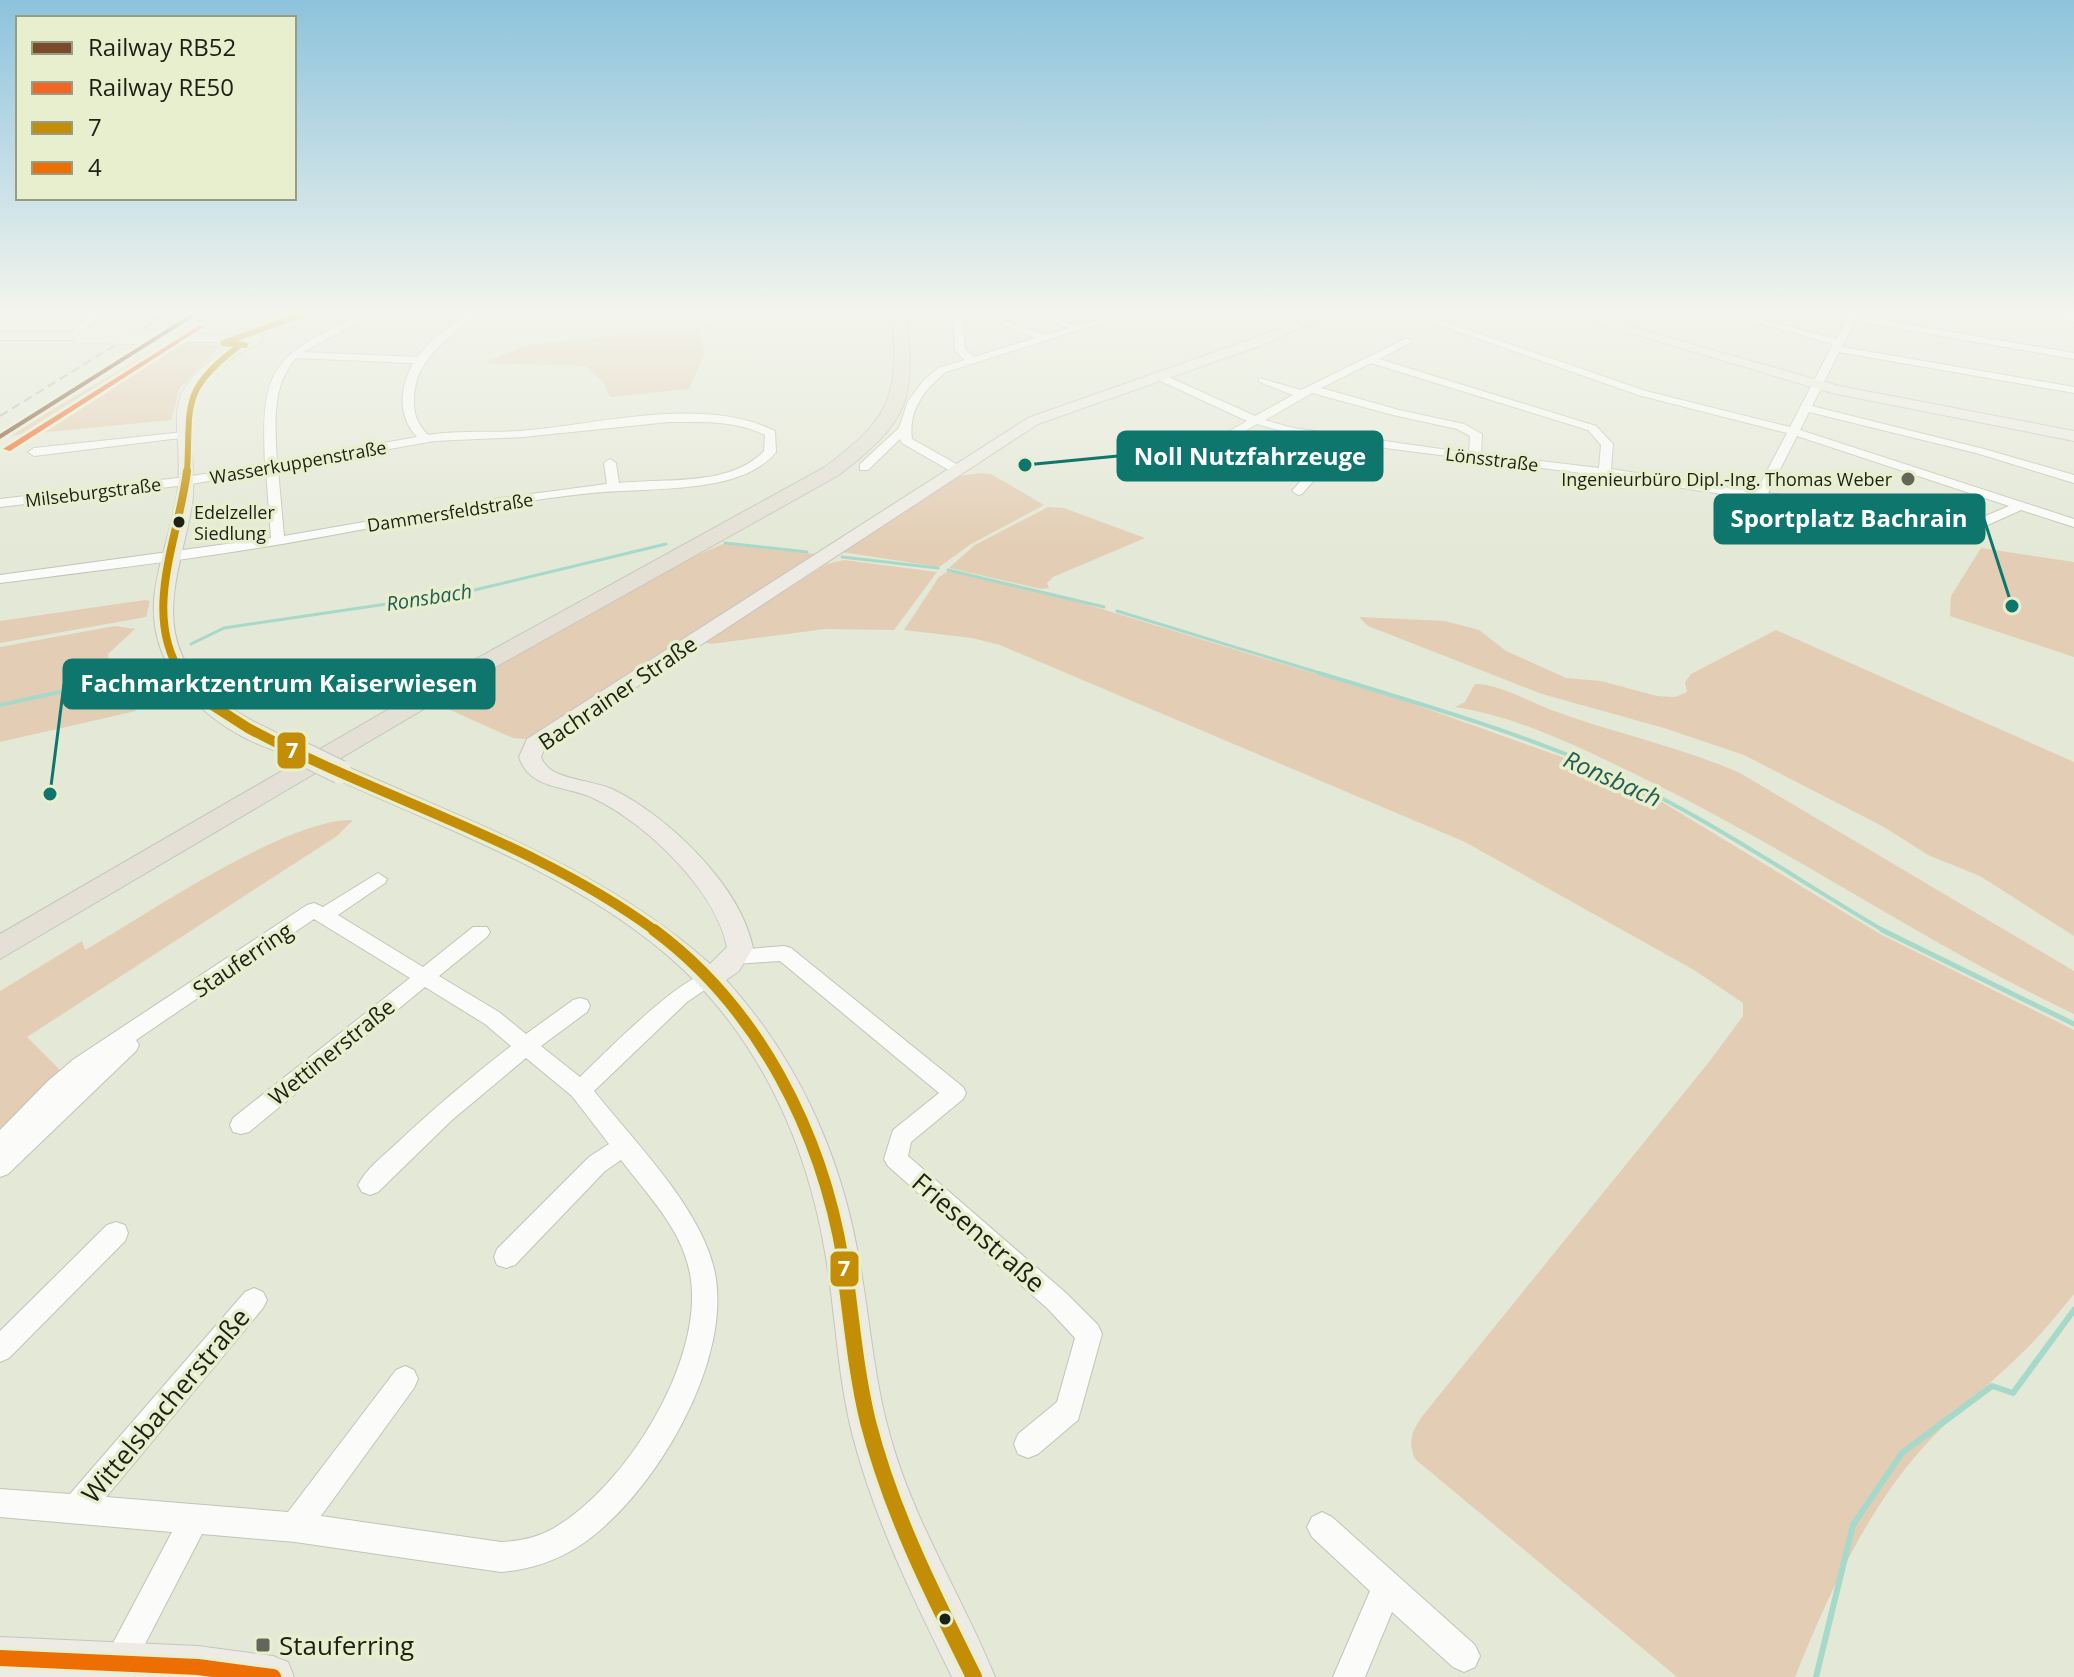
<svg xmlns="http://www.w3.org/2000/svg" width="2074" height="1677" viewBox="0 0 2074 1677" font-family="'Open Sans',sans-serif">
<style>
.green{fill:#e3cdb4}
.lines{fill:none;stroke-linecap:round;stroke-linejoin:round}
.stream-far3{stroke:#a6d9ca;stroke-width:3}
.stream-far2{stroke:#a6d9ca;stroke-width:4}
.stream-far1{stroke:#a6d9ca;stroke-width:5}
.stream{stroke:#a6d9ca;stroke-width:6}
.minor-casing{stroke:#c1c4b7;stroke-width:2}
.major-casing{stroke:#c4c6bd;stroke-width:2}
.highway-casing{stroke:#c4c6bd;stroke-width:2}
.minor{fill:#fbfcf9;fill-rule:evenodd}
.major{fill:#edebe4;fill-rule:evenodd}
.highway{fill:#e4e0d5;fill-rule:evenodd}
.rail{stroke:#b7b8b4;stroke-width:2;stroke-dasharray:9 5;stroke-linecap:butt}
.major-bridge-far1-casing{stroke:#c4c6bd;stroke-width:15;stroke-linecap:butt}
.major-bridge-casing{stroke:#c4c6bd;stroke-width:25;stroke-linecap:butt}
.major-bridge-far1{stroke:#edebe4;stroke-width:14}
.major-bridge{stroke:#edebe4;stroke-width:23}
.bus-1-far4-casing{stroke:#e8efcf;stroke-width:10}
.bus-1-far3-casing{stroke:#e8efcf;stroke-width:13}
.bus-1-far2-casing{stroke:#e8efcf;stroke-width:16}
.bus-1-far1-casing{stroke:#e8efcf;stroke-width:18}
.bus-1-casing{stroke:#e8efcf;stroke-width:22}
.bus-2-casing{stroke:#e8efcf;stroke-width:22}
.bus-1-far4{stroke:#c38e05;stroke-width:6}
.bus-1-far3{stroke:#c38e05;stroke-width:8}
.bus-1-far2{stroke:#c38e05;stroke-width:10}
.bus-1-far1{stroke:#c38e05;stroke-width:12}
.bus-1{stroke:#c38e05;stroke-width:16}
.bus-2{stroke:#ed6f03;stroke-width:16}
.rail-1-casing{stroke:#e8efcf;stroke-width:6}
.rail-2-casing{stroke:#e8efcf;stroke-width:6}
.rail-1{fill:#7a4b2a;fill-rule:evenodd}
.rail-2{fill:#f26522;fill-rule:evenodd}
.poi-dot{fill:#636658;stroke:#e8efcf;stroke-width:3}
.bus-dot{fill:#1d2014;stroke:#e8efcf;stroke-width:3}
.labels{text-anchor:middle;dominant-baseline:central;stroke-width:7;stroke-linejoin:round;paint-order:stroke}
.far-street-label{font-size:18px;fill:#1d2014;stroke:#e8efcf}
.far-poi-label{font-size:18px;fill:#1d2014;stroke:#e8efcf;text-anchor:end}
.far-bus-label{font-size:18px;fill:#1d2014;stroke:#e8efcf;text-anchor:start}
.far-water-label{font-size:20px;font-style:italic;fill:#245d53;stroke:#e8efcf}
.street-label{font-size:22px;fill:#1d2014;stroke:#e8efcf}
.water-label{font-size:24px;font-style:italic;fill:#245d53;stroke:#e8efcf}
.near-street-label{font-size:26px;fill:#1d2014;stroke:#e8efcf}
.near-poi-label{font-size:26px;fill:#1d2014;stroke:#e8efcf;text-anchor:start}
.leader{fill:none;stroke:#0f766e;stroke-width:3}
.callout-dot{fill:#0f766e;stroke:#e8efcf;stroke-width:3}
.callout{fill:#0f766e;stroke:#0f766e;stroke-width:3}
.callout-label{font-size:24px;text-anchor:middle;font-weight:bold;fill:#fff}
.line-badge{stroke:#e8efcf;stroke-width:3}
.badge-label{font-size:22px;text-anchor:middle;font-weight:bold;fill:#fff}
</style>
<rect width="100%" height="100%" fill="#e4e8d6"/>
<path class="green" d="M697,327L705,353L689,389L610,397L603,382L586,366L483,363L528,345Z
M165,341L220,346L180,388L171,420L7,436L161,346Z
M981,473L991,474L1044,505L971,544L939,567L842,552L959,476Z
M1048,507L1064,508L1145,538L1053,577L1047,583L1049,588L1041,589L949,568L975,545Z
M723,544L815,554L527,739L513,738L439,705L440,699L686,560Z
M1981,548L2074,562V657L1950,616L1951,596Z
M844,560L937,572L894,630L825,629L711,644L703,642L827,564Z
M948,571L1082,603L1405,701L1590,767L1657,799L1880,934L2074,1030V1294C2058,1313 2043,1333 2025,1350C1991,1384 1951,1415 1919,1452C1863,1517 1827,1598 1795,1677H1677L1415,1459C1404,1434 1420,1420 1436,1399L1709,1062L1743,1016V1003L1694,970L1465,842L1000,645L972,638L904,630L939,577Z
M145,600L150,601L146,617L0,643V621Z
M1359,617L1445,621L1479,630L1506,651L1566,678L1601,681L1657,696L1675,697L1687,692L1685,682L1691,674L1776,630L2074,762V936L1980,876L1928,855L1884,827L1744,755L1664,728L1542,694L1368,626Z
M115,626L135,629L108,654L110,664L136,711L0,742V647Z
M1475,684C1502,684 1532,704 1557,712C1617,734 1681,747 1740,773L2074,971V1014C1924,943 1787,847 1637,775C1579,747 1519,717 1455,707L1465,702Z
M353,820L337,836L27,1037L62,1072L0,1130V991L82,941L85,950C146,915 287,818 353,820Z"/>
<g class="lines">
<path class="stream-far3" d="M725,543L807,552
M842,557L938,568
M948,570L1104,607
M1117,611L1326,675
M191,644L224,628L462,593L666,544"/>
<path class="stream-far2" d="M1319,673C1410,701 1502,727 1590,764C1694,808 1789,875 1886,932
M0,705L120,679"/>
<path class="stream-far1" d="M1882,930L2074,1024"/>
<path class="stream" d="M1816,1677L1853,1525L1902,1453L1992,1386L2013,1393L2074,1310"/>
<defs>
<path id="minor" d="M92,314H102L75,338H69V334Z
M361,314H373L303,352L417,357L433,339L466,314H476C448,341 413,358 414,402C414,416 418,425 428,435C459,430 490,433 520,431C598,425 702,395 775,431L776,452C741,496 644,487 592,493C488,504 385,526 282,544C188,560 94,571 0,583V575L271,538L266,471L186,485L0,507V499L186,477L265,464C260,363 276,356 361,314ZM296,358L413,363C400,388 397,415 417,437L277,462C275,427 271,385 296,358ZM669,422C702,422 735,420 765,435L764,451C730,487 665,478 619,483L616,463L610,459L604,463L607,484L501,498L284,536L278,469L434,441L523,437Z
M701,314H709L713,325H707Z
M953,314H962L965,349L974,357L1035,338L1003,325V321L1045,335L1069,328L1036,314C1051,314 1065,325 1079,325C1096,325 1112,313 1130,314L946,372C924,389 908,411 912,439L960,466V472H952L902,443L900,439L868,470H860V464L899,428L908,401L923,381L938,368L965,360L955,350Z
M1409,314H1422L1646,391L1790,427L1833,344L1727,314H1740L1836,339L1850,314H1858V316L2074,353V359L1855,321L1842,347L2074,387V393L1839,352L1812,406L1984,449L2074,475V483L1976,453L1809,412L1800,430L2074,519V527L2021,510L1981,528L1949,529L1605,476L1346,443L1302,494L1298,495L1292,491L1335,441L1292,434L1257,424L1162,479L1152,476L1247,421L1154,378V374H1162L1255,416L1293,395L1259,382V378L1301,390L1407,338L1412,341L1410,343L1379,359L1596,426L1613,444L1611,469L1756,492L1787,433L1638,395ZM1371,363L1588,430L1601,445L1599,468L1481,454L1482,434L1464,424L1399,410L1321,388ZM1312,393L1393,415L1457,429L1470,436L1469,453L1293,428L1265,420ZM1797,436L2009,506L1974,521H1949L1768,493Z
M2044,314L2074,316V322L2046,316Z
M184,432L190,435L188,437L34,456L28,452L34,448Z
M378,873L387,879L385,883L338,915L423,967L473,927H487L490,932L487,937L439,976L499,1012L526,1034L573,1000L580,998L587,1000L590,1006L587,1012L541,1046L580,1077C601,1057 690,965 715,973L718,978L715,983L687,1002L594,1091C633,1140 697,1204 713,1265C738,1356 652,1501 576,1548C553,1562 528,1570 501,1572L295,1542L202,1534L130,1673L121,1677L108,1673L103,1662L172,1532L0,1517V1489L70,1494L245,1292L254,1288L263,1292L267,1300L263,1308L106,1497L288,1512L396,1370L405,1366L414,1370L418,1379L414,1388L321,1516L501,1542C520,1541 537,1538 554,1528C625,1487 702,1364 691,1280C685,1232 649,1197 621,1160L605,1171L515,1265L506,1268L497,1265L494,1257L497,1249L589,1157L609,1144L572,1096L526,1058L452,1120L378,1192L370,1195L362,1192L358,1185C366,1169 383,1156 396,1144C433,1109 471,1077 511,1046L485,1024L425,987L249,1132L241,1134L233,1132L230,1125L233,1118L410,978L314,919L136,1040L139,1045L136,1051L8,1174L0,1177V1130L48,1081L74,1059L307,905L314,903L323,907Z
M784,946L791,948L963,1087L966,1093L963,1099L911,1142L908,1156L1066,1293L1098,1325L1102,1334L1078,1420L1038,1454L1028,1458L1018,1454L1014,1444L1018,1434L1057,1402L1075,1338L1048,1309L888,1166L884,1159L893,1130L939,1093L780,961L736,964L729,962L726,957L729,952L736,950Z
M116,1222L125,1225L128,1233L125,1241L9,1358L0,1362V1331L107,1225Z
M1322,1512L1332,1517L1475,1645L1480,1656L1475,1667L1464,1672L1453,1667L1392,1612L1365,1677H1333L1370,1591L1312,1537L1307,1527L1312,1517Z"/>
<path id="major" d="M293,314H310L259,335L264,339C250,350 232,355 218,368C174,406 199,456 192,505C187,535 177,565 174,595C164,683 233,713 301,744L304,749L301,754L293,756C221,738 149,680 154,600C157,562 174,525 178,487C184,418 154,398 227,348L217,342H168L161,338L168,334L233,335Z
M1314,314H1330L1262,345L1038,424L545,747L541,757C549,781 591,779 612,789C668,816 741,886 753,948L739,971L726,980C796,1057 840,1152 858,1254C870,1316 873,1378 891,1439C915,1524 962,1596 995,1677H952C914,1600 875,1521 853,1437C837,1376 836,1314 825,1252C806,1139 756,1031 667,955C571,873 445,829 332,777L329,772L332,767H348C473,823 607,871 710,964L727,947C716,891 647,824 595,799C568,785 530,791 519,757L527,739L1028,418L1252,339Z
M1567,314H1585L1839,386L2074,431V441L1832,393Z
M0,332H82L89,336L82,340H0Z
M0,1637L198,1646L273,1656L288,1662L294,1677H0Z"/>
<path id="highway" d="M893,314H907C915,401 910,420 839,475L490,670L0,959V934L474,660L825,467C894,415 897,397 893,314Z"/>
</defs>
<use href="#minor" class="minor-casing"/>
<use href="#major" class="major-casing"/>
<use href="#highway" class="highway-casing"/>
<use href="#minor" class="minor"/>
<use href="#major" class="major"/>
<use href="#highway" class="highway"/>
<path class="rail" d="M0,416L166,314"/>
<defs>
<path id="major-bridge-far1" d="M82,336L168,338"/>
<path id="major-bridge" d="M293,749L340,772"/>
</defs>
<use href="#major-bridge-far1" class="major-bridge-far1-casing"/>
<use href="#major-bridge" class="major-bridge-casing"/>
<use href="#major-bridge-far1" class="major-bridge-far1"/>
<use href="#major-bridge" class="major-bridge"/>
<defs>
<path id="bus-1-far4" d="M245,345L223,343L304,314
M187,473C191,405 179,391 240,345"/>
<path id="bus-1-far3" d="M182,675C141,613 179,538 187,471"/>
<path id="bus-1-far2" d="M181,673L209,703L248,728C382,800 534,841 657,932"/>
<path id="bus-1-far1" d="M654,930C759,1008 822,1133 843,1260"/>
<path id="bus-1" d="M843,1258C851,1313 855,1368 868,1422C891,1512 933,1595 974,1677"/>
<path id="bus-2" d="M0,1658L198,1667L273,1677"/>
</defs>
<use href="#bus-1-far4" class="bus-1-far4-casing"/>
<use href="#bus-1-far3" class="bus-1-far3-casing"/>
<use href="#bus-1-far2" class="bus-1-far2-casing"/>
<use href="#bus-1-far1" class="bus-1-far1-casing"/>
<use href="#bus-1" class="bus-1-casing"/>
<use href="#bus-2" class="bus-2-casing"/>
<use href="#bus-1-far4" class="bus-1-far4"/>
<use href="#bus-1-far3" class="bus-1-far3"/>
<use href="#bus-1-far2" class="bus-1-far2"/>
<use href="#bus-1-far1" class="bus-1-far1"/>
<use href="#bus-1" class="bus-1"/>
<use href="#bus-2" class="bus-2"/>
<defs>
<path id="rail-1" d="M191,314H198L0,439V434Z"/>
<path id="rail-2" d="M200,325L205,326L10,451L3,449Z"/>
</defs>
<use href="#rail-1" class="rail-1-casing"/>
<use href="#rail-2" class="rail-2-casing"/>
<use href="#rail-1" class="rail-1"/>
<use href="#rail-2" class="rail-2"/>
</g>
<linearGradient id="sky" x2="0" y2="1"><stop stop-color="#8dc3dc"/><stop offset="0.57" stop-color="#f3f5ed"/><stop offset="1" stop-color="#f3f5ed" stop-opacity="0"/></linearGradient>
<rect width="2074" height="548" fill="url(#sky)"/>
<g class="poi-dot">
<circle cx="1908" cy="479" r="8"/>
<rect x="255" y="1637" width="16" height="16" rx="4"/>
</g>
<g class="bus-dot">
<circle cx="179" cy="522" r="7"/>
<circle cx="945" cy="1619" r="7"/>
</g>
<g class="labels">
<g class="far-street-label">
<text transform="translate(1492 459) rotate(7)">Lönsstraße</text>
<text transform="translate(298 462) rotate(-10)">Wasserkuppenstraße</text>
<text transform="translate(93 492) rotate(-7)">Milseburgstraße</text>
<text transform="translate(450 512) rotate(-9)">Dammersfeldstraße</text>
</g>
<g class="far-poi-label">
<text x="1892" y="479">Ingenieurbüro Dipl.-Ing. Thomas Weber</text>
</g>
<g class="far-bus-label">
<text x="194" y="512">Edelzeller<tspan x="194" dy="21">Siedlung</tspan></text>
</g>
<g class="far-water-label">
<text transform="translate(429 597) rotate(-9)">Ronsbach</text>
</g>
<g class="street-label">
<text transform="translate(617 692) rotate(-34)">Bachrainer Straße</text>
<text transform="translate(242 959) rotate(-34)">Stauferring</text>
<text transform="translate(331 1051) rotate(-39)">Wettinerstraße</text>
</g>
<g class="water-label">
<text transform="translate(1613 778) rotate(24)">Ronsbach</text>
</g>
<g class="near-street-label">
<text transform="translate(979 1232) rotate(41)">Friesenstraße</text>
<text transform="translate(165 1405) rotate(-50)">Wittelsbacherstraße</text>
</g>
<g class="near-poi-label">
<text x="279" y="1645">Stauferring</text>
</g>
</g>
<path class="leader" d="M1025 465L1118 456M2012 606L1984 519M50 794L64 684"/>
<g class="callout-dot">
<circle cx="1025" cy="465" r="8"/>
<circle cx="2012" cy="606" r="8"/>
<circle cx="50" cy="794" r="8"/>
</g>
<g class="callout">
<rect x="1118" y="432" width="264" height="48" rx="8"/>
<rect x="1715" y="495" width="269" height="48" rx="8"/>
<rect x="64" y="660" width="430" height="48" rx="8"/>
</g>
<g class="callout-label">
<text x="1250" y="465">Noll Nutzfahrzeuge</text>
<text x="1849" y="527">Sportplatz Bachrain</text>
<text x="279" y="692">Fachmarktzentrum Kaiserwiesen</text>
</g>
<g class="line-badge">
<rect x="276" y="731" width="31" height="39" rx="8" fill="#c38e05"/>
<rect x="829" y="1250" width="31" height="38" rx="8" fill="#c38e05"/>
</g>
<g class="badge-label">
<text x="292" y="758">7</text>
<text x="844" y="1276">7</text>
</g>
<rect x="16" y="16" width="280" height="184" fill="#e8efcf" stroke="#979c84" stroke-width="2"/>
<rect x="32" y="42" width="40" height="12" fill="#7a4b2a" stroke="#979c84" stroke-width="2"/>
<text x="88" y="56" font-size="24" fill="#1d2014">Railway RB52</text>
<rect x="32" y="82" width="40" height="12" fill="#f26522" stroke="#979c84" stroke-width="2"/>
<text x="88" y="96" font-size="24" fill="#1d2014">Railway RE50</text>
<rect x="32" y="122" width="40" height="12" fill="#c38e05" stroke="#979c84" stroke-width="2"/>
<text x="88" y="136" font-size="24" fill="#1d2014">7</text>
<rect x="32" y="162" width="40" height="12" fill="#ed6f03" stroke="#979c84" stroke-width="2"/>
<text x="88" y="176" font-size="24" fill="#1d2014">4</text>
</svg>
